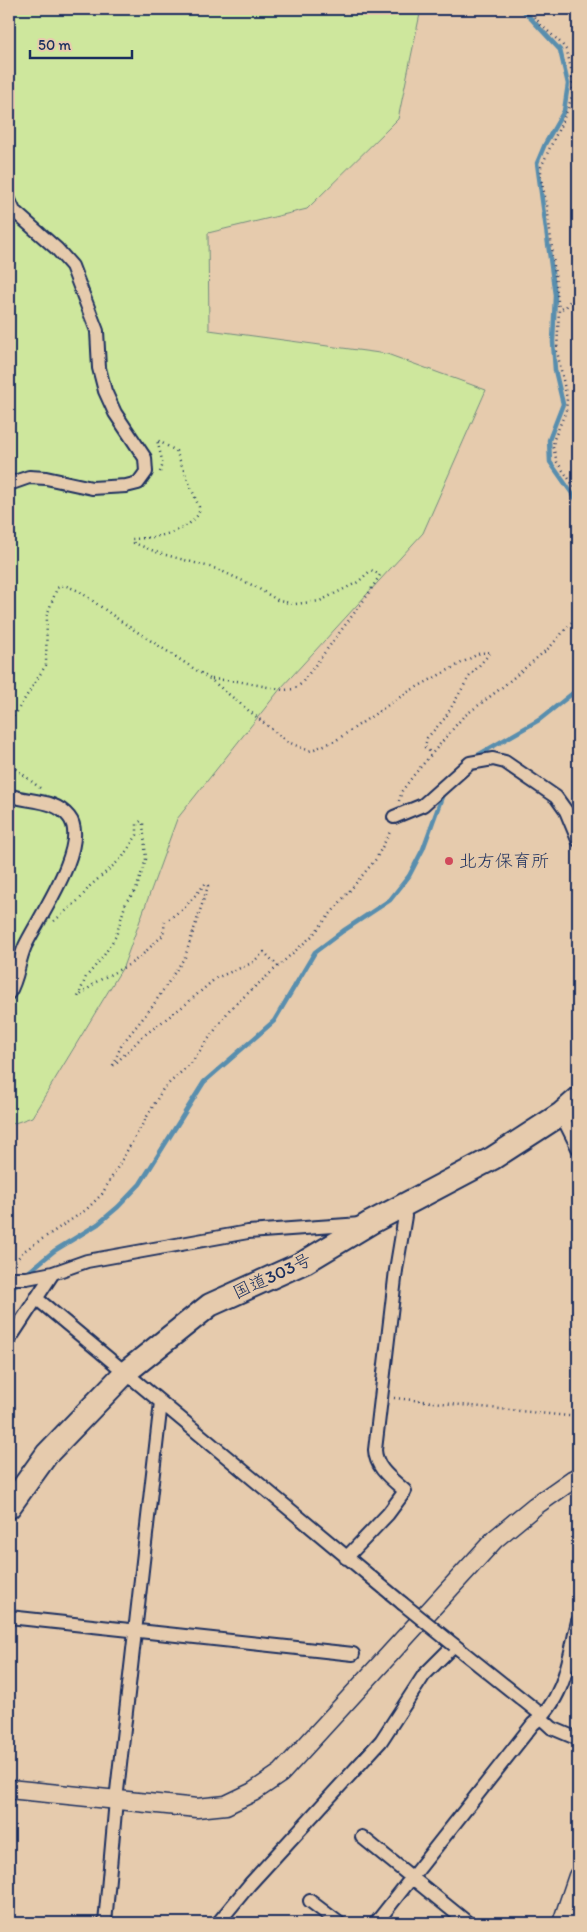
<svg xmlns="http://www.w3.org/2000/svg" width="587" height="1932" viewBox="0 0 587 1932" font-family="Itim,'Klee One',sans-serif">
<style>
.green{fill:#cee79d;stroke:#748b7e}
.lines{fill:none;stroke-linecap:round;stroke-linejoin:round}
.stream{stroke:#598eae;stroke-width:4.5}
.street-casing{stroke:#1b2f5e;stroke-width:16}
.secondary-casing{stroke:#1b2f5e;stroke-width:21}
.highway-casing{stroke:#1b2f5e;stroke-width:26}
.path{stroke:#1b2f5e;stroke-width:2.5;stroke-dasharray:1 4;stroke-linecap:butt}
.street{stroke:#e6cbad;stroke-width:12}
.secondary{stroke:#e6cbad;stroke-width:18}
.highway{stroke:#e6cbad;stroke-width:22}
.street-bridge-casing{stroke:#1b2f5e;stroke-width:16;stroke-linecap:butt}
.street-bridge{stroke:#e6cbad;stroke-width:12}
.poi-dot{fill:#d1495b;stroke:#e6cbad;stroke-width:2}
.labels{text-anchor:middle;dominant-baseline:central;stroke-width:5;stroke-linejoin:round;paint-order:stroke}
.poi-label{font-size:18px;fill:#1b2f5e;stroke:#e6cbad;text-anchor:start}
.street-label{font-size:18px;fill:#1b2f5e;stroke:#e6cbad}
</style>
<rect width="100%" height="100%" fill="#e6cbad"/>
<filter id="ink" filterUnits="userSpaceOnUse"><feTurbulence type="fractalNoise" baseFrequency=".02" numOctaves="2"/><feDisplacementMap in="SourceGraphic" scale="10" xChannelSelector="R" yChannelSelector="G"/><feConvolveMatrix kernelMatrix="1 2 1 2 8 2 1 2 1" color-interpolation-filters="sRGB"/></filter>
<g filter="url(#ink)">
<path class="green" d="M9,9H421L398,119L307,209L208,233L209,330L387,354L486,390L423,533L281,688L177,819L123,967L32,1117L9,1125Z"/>
<g class="lines">
<path class="stream" d="M522,9L560,50L568,84L564,111L545,144L537,163L555,295L553,342L555,370L563,404L549,440L550,462L578,502
M471,759L539,720L578,689
M25,1275L54,1251L98,1224L118,1207L140,1184L204,1082L274,1021L315,952L343,931L390,900L409,876L423,849L443,794
M9,1284L16,1285L20,1281"/>
<defs>
<path id="street" d="M9,200L14,211L57,249L72,266L97,331L99,368L105,391L115,413L145,458L146,472L138,483L126,486L92,488L46,478L29,477L9,484
M9,795C29,803 54,798 69,817C91,844 37,920 25,946C18,962 18,979 9,993
M394,817L423,805L470,763L493,759L505,762L556,797L566,811L578,840
M561,1114L578,1148
M9,1278H27L53,1273L87,1261L248,1232L361,1224
M36,1298L402,1603
M9,1340L53,1273
M346,1558L388,1514L405,1491C392,1479 376,1469 375,1450L396,1270L405,1216L401,1206
M9,1617L353,1654
M541,1718L552,1728L578,1739
M362,1837L468,1923
M310,1901L339,1923
M105,1923L116,1800L161,1402
M218,1923L250,1884L381,1741L424,1675L454,1645L543,1716
M376,1923L533,1724C565,1700 569,1657 578,1621"/>
<path id="secondary" d="M9,1789L197,1808L226,1805L253,1792L281,1773L495,1539L535,1506L572,1480L578,1477
M562,1923L578,1876"/>
<path id="highway" d="M9,1507L47,1454L126,1372L210,1305L305,1262L370,1223L493,1158L561,1114L578,1099"/>
</defs>
<use href="#street" class="street-casing"/>
<use href="#secondary" class="secondary-casing"/>
<use href="#highway" class="highway-casing"/>
<path class="path" d="M528,9L541,25L561,43L567,51L572,73L573,92L568,109L541,167V179L547,205L559,310
M578,289L566,307L559,310L557,351L567,399L566,411L554,439L553,447L557,462L578,492
M160,472L163,464L157,440L176,451L199,507V513C186,534 154,538 132,539L134,543L159,553L217,569L254,586L279,601L295,604L320,601L358,582L371,570L380,575L367,596L301,684L294,689L283,690L237,681L211,679
M40,788L16,769L10,753L9,741L12,719L46,665L47,615L57,588L64,585L79,591L122,622L210,679L286,741L309,751L335,741L406,693L480,653L491,652L469,677L445,718L427,738L425,747L431,753
M399,801L402,791L413,776L463,717L500,689L550,647L578,615
M54,921L80,899L90,886L122,858L137,835V824L141,821L143,824L146,859L136,890L126,902L116,936L103,957L86,977L78,997L96,982L130,964L140,957L163,935L165,922L185,907L206,883L208,886L185,957L152,1007L122,1044L112,1067L142,1037L186,1004L216,978L252,963L264,952L278,966
M12,1265L24,1251L86,1210L102,1194L163,1089L192,1062L230,1009L312,936L376,859L391,830
M394,1398L578,1417"/>
<use href="#street" class="street"/>
<use href="#secondary" class="secondary"/>
<use href="#highway" class="highway"/>
<defs>
<path id="street-bridge" d="M402,1603L454,1645"/>
</defs>
<use href="#street-bridge" class="street-bridge-casing"/>
<use href="#street-bridge" class="street-bridge"/>
</g>
</g>
<circle class="poi-dot" cx="449" cy="861" r="5"/>
<g class="labels">
<g class="poi-label">
<text x="459" y="861">北方保育所</text>
</g>
<g class="street-label">
<text transform="translate(272 1276) rotate(-25)">国道303号</text>
</g>
</g>
<rect width="587" height="1932" fill="none" stroke="#e6cbad" stroke-width="30"/>
<rect x="15" y="15" width="557" height="1902" fill="none" stroke="#1b2f5e" stroke-width="2" filter="url(#ink)"/>
<path d="M30 50v8h102v-8" fill="none" stroke="#1b2f5e" stroke-width="2.5"/>
<text x="38" y="50" font-size="15" fill="#1b2f5e" stroke="#e6cbad" stroke-width="4" paint-order="stroke">50 m</text>
</svg>
